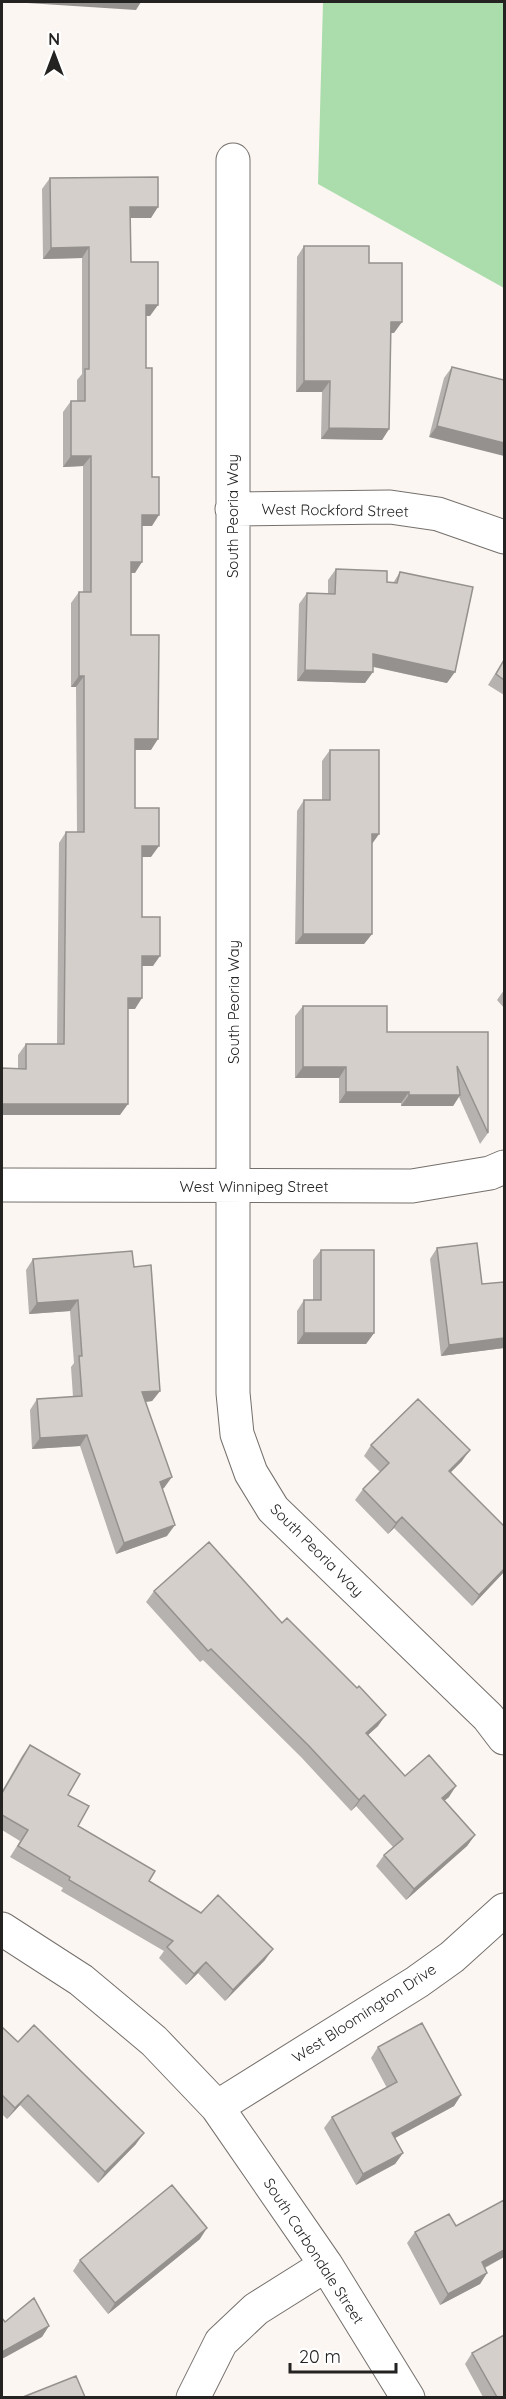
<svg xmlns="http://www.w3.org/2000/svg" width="506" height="2399" viewBox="0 0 506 2399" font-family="Quicksand,sans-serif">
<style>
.green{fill:#abddac}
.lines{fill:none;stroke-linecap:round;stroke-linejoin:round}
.minor-casing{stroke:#75706c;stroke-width:35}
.minor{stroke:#fff;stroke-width:33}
.wall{fill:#b6b2af}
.shaded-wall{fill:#94918e}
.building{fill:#d4cfcb;stroke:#94918e;stroke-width:1.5}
.labels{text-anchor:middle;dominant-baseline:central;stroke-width:4.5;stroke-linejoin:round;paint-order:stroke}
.street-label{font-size:15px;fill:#242321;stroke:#fff}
</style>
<rect width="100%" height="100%" fill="#fbf6f2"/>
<path class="green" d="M323,2H504V288L318,184Z"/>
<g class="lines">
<defs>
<path id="minor" d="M233,160V1393L237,1434L251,1473L273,1509L488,1717L504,1738
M232,509L390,507L438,514L504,537
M2,1185L412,1186L490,1173L504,1167
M2,1929L81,1980L154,2041L217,2107L326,2265L408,2398
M217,2107L417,1982L452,1957L504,1910
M193,2398L221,2342L256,2309L326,2265"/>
</defs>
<use href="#minor" class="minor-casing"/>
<use href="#minor" class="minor"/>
</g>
<path class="wall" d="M50,178L151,218H131V262L150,316H146V368L152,526H142L135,573H131V635L151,750H135V808L151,857H142V917L153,966H142L135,1009H128L120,1115H2L18,1069V1055L26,1044H57L59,843L66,832H77L76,687H71V603L79,592H83V466L63,467V412L71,401H77V380L82,374V258L43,259L42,189Z
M304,246L369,263L394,333H391L389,429L382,440L321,439L322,392H296L297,257Z
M452,367L504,380L429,437L444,378Z
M336,569L393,583L400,572L447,683L373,667L365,683L297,681L299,604L307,593L328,594V580Z
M504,659V695L488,685Z
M330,750L379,834L372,844V934L364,944H295L297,811L304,800H322V761Z
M504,990V1008L497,1000Z
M303,1006L387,1032H488V1133L480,1144L459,1097L453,1106H401V1103H339V1078H295V1016Z
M437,1248L482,1284L504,1282V1348L441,1356L430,1259Z
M321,1250L374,1333L366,1344H297V1311L304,1300H313V1260Z
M33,1259L134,1267L160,1391L152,1401L146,1402L164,1488L162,1489L167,1536L116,1554L80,1446L32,1449L30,1410L37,1399L73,1397L71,1367L74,1363L70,1311L29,1314L26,1270Z
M371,1445L462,1461L451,1472L504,1572L472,1606L394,1528L388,1534L355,1500L363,1489L380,1472L364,1456Z
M154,1591L282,1623L378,1726L368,1735L405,1776L449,1797L444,1801L475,1835L467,1846L406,1900L376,1866L384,1855L393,1847L356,1806L351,1811L301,1757L203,1660L200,1662L146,1602Z
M30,1745L68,1795L78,1826L149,1881L265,1960L225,2001L198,1973L186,1985L159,1958L164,1951L61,1891L63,1888L10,1857L20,1841L2,1830V1791L22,1756Z
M2,2027L18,2042L136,2144L98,2183L20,2105L7,2119L2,2114Z
M378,2047L461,2095L454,2106L395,2138L403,2153L395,2164L356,2185L324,2128L332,2117L387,2088L371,2058Z
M456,2226L504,2257L485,2268L487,2273L480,2284L440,2305L407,2243L415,2232Z
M200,2239L108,2314L73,2271L80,2260Z
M472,2353L504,2397H483L465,2364Z"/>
<path class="shaded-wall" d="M28,2H141L136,10L27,3Z
M130,207H158L151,218H123Z
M89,247L82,258L43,259L51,248Z
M146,305H158L150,316H138Z
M391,322H402L394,333H383Z
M304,381H330L322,392H296Z
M437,426L504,443V456L429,437Z
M329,428L389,429L382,440L321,439Z
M71,456H91L83,466L63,467Z
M142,515H159L152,526H135Z
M131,562H142L135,573H123Z
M373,654L455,672L447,683L366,665Z
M305,670L373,672L365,683L297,681Z
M79,676H84L76,687H71Z
M135,739H158L151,750H128Z
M372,834H379L371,845Z
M142,846H159L151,857H134Z
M303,934H372L364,944H295Z
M142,956H160L153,966H135Z
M128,998H142L135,1009H120Z
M303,1067H346L339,1078H295Z
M346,1092H409L401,1103H339Z
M409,1095H460L453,1106H401Z
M2,1104H128L120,1115H2Z
M78,1300L70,1311L29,1314L37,1303Z
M304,1333H374L366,1344H297Z
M504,1338V1348L441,1356L449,1345Z
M160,1391L152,1401L135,1403L142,1392Z
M87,1435L80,1446L32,1449L40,1438Z
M470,1450L462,1461L441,1482L449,1471Z
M172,1477L164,1488L152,1492L160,1482Z
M402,1517L394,1528L388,1534L396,1523Z
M175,1525L167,1536L116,1554L124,1543Z
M504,1569V1572L472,1606L479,1595Z
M386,1715L378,1726L358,1744L366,1733Z
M456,1786L449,1797L434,1809L442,1798Z
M364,1795L356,1806L351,1811L359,1800Z
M475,1835L467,1846L406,1900L414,1889Z
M273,1949L265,1960L225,2001L233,1990Z
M206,1962L198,1973L186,1985L194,1974Z
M28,2095L20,2105L7,2119L15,2108Z
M461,2095L454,2106L384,2144L392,2133Z
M144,2133L136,2144L98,2183L105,2172Z
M403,2153L395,2164L356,2185L363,2174Z
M207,2228L200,2239L108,2314L115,2303Z
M504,2250V2257L474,2273L482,2262Z
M487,2273L480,2284L440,2305L448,2294Z
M49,2326L42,2337L2,2359V2352Z"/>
<path class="building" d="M158,177V207H130L131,262H158V305H146V368H152V477H159V515H142V562H131V635H159L158,739H135V808H159V846H142V917H160V956H142V998H128V1104H2V1068L26,1069V1044H64L66,832H84V676H79V592H91V456H71V401H85V369H89V247L51,248L50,178Z
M304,246H369V263H402V322H391L389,429L329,428L330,381H304Z
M452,367L504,380V443L437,426Z
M336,569L387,571V582L397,583L400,572L473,587L455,672L373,654V672L305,670L307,593L335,594Z
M504,660V680L496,674Z
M330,750H379V834H372V934H303L304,800H330Z
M303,1006H387V1032H488V1133L457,1066L460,1095H409V1092H346V1067H303Z
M477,1243L482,1284L504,1282V1338L449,1345L437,1248Z
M321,1250H374V1333H304V1300H321Z
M132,1251L134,1267L151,1265L160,1391L142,1392L172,1477L160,1482L175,1525L124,1543L87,1435L40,1438L37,1399L82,1396L79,1356H82L78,1300L37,1303L33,1259Z
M418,1399L470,1450L449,1471L504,1526V1569L479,1595L402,1517L396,1523L363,1489L389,1463L371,1445Z
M209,1542L282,1623L287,1618L357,1688L359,1686L386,1715L366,1733L405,1776L429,1755L456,1786L442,1798L475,1835L414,1889L384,1855L403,1839L364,1795L359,1800L309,1746L211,1649L208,1651L154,1591Z
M30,1745L80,1774L68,1795L89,1806L78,1826L155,1871L149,1881L201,1913L218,1895L273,1949L233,1990L206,1962L194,1974L167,1947L173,1941L69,1880L70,1877L18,1846L28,1830L2,1815V1793Z
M422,2023L461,2095L392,2133L403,2153L363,2174L332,2117L397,2082L378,2047Z
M34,2025L144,2133L105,2172L28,2095L15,2108L2,2095V2027L18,2042Z
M172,2185L207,2228L115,2303L80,2260Z
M504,2200V2250L482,2262L487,2273L448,2294L415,2232L449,2214L456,2226Z
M34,2298L49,2326L2,2352V2318L5,2322Z
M504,2335V2397H497L472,2353Z
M76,2376L85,2397H23Z"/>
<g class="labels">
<g class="street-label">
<text transform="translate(335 510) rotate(1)">West Rockford Street</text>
<text transform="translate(232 516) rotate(-90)">South Peoria Way</text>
<text transform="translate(233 1002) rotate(-90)">South Peoria Way</text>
<text x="254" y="1186">West Winnipeg Street</text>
<text transform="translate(317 1550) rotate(45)">South Peoria Way</text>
<text transform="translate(364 2013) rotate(-33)">West Bloomington Drive</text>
<text transform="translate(314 2251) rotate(57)">South Carbondale Street</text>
</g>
</g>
<rect width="506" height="2399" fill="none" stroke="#242321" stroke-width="6"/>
<g transform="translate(54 54)" stroke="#ffffff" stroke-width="4.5" paint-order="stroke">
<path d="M0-4.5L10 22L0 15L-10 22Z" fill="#242321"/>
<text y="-9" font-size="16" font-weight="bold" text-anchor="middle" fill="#242321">N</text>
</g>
<path d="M290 2363v9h106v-9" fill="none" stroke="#242321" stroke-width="3"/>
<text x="299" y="2363" font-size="18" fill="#242321" stroke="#ffffff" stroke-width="4.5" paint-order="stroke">20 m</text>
</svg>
